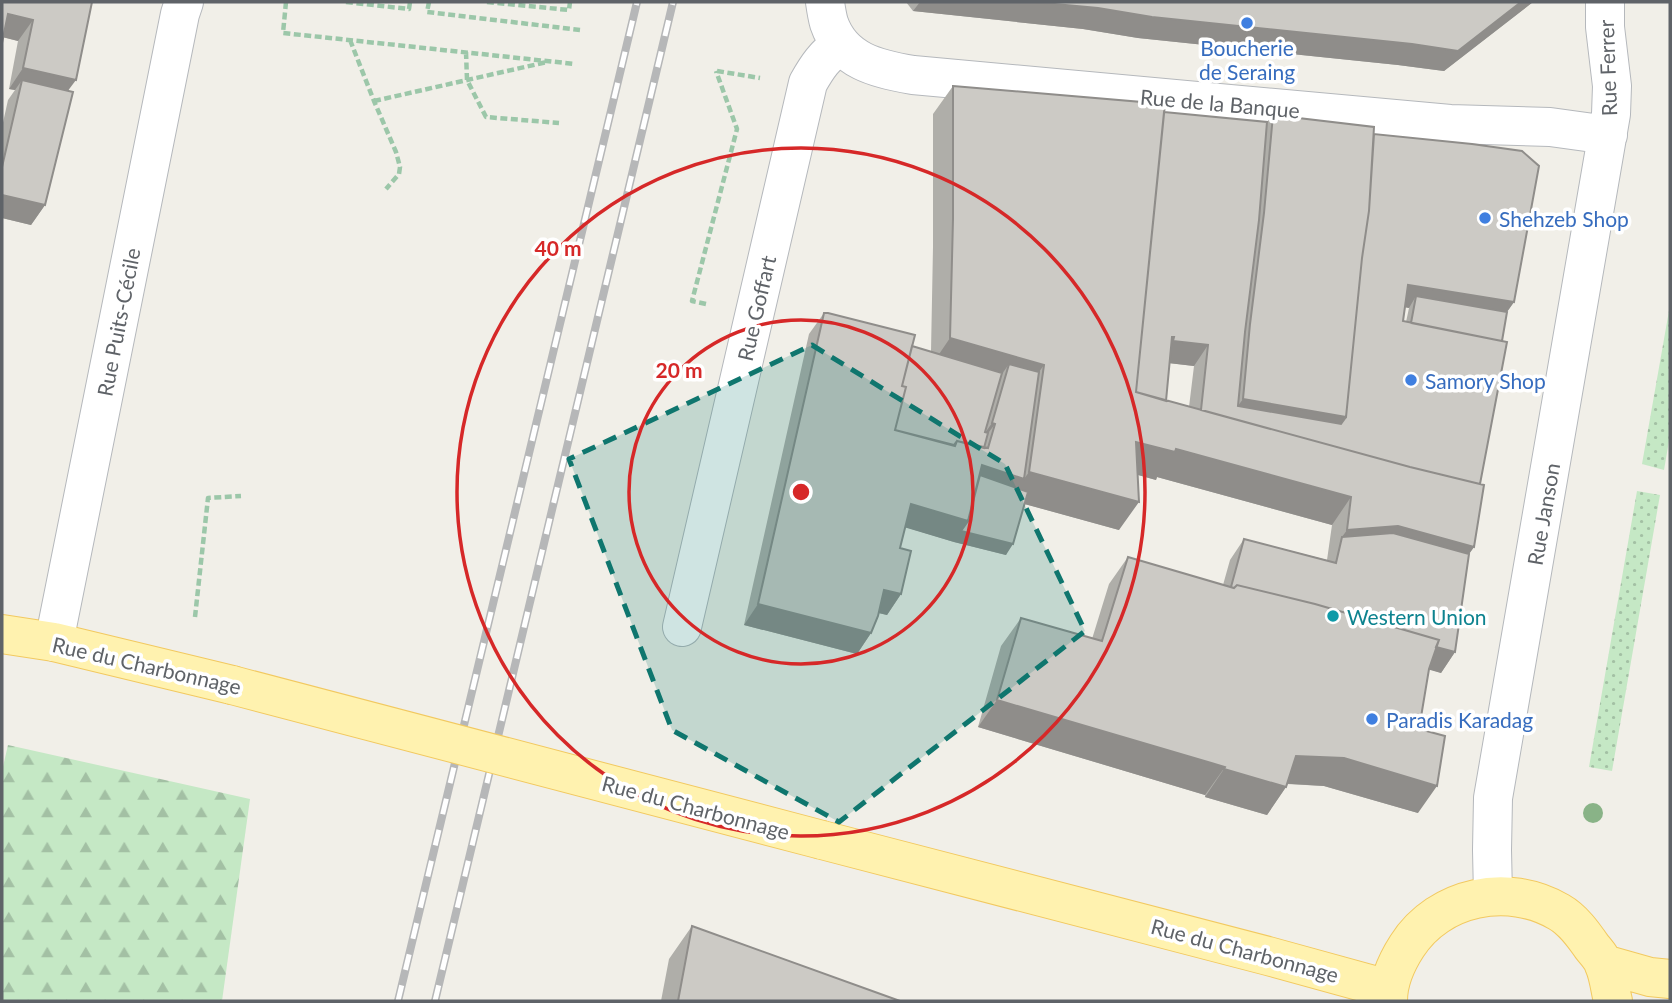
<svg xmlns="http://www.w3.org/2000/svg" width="1672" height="1003" viewBox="0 0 1672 1003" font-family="Lato,sans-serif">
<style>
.grass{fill:url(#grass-dots)}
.forest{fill:url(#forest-firs)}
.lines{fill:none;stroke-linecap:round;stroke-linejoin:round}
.minor-casing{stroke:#b5b8bc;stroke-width:40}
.major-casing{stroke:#f2c960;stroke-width:40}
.path{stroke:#9cc7a9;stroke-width:4.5;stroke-dasharray:7 3.5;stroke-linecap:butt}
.minor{stroke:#fff;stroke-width:38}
.major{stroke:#fff2af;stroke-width:38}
.rail-casing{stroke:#b6b7b8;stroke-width:8}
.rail{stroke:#fff;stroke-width:5;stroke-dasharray:16;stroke-linecap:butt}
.major-bridge-casing{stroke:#f2c960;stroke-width:40;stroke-linecap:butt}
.major-bridge{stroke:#fff2af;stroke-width:38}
.tree{fill:#89b387}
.wall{fill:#afaea9;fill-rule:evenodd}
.shaded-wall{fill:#8f8d8a}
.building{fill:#cccac5;stroke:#8f8d8a;stroke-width:2}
.marked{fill:#0f766e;fill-opacity:0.2;stroke:#0f766e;stroke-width:5;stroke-dasharray:14 9;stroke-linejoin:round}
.ring{fill:none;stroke:#d62828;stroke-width:3.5}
.shop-dot{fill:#3f7fe0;stroke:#fff;stroke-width:2.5}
.culture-dot{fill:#0f9aa8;stroke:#fff;stroke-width:2.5}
.labels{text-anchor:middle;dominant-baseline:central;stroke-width:7;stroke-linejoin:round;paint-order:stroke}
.shop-label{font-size:21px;fill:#366cbe;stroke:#fff;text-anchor:start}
.street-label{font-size:21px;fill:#5f6368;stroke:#fff}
.culture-label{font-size:21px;fill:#0d838f;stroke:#fff;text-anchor:start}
.centre{fill:#d62828;stroke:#fff;stroke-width:3.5}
.ring-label{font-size:21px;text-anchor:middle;font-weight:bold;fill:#d62828;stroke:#fff;stroke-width:7;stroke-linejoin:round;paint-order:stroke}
</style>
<defs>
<pattern id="grass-dots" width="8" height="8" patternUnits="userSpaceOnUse" patternTransform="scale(1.75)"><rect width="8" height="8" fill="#c5e8c5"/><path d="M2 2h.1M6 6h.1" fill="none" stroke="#a3c0a4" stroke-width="1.8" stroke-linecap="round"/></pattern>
<pattern id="forest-firs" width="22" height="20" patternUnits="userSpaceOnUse" patternTransform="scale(1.75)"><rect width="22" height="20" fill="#c5e8c5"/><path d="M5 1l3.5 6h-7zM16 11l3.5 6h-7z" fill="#a3c0a4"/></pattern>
</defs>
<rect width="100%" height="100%" fill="#f1efe8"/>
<path class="grass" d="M1670,305V435L1664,470L1642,464Z
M1637,491L1660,495L1612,771L1589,767Z"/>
<path class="forest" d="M8,745L250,799L222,1001H2V771Z"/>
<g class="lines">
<defs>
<path id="minor" d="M825,2C826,9 827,16 829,23C842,61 877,69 913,75L1450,124L1550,127L1608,135
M682,627L808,83C817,67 825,55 840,45
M54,642L180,14L184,2
M1493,895L1492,850L1493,798L1611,114L1612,86L1605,27V2"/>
<path id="major" d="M2,634L54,642L232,685
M822,840L1268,956L1388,989
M1604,964L1650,977L1670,979
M1388,1001C1388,981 1396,963 1407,946C1439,896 1508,882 1559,912C1573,920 1583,934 1592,947C1596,952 1602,958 1604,965C1609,976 1610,990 1613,1001"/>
</defs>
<use href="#minor" class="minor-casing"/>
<use href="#major" class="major-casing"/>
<path class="path" d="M286,2L283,33L575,64
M346,2L409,9L410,2
M429,2L427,12L580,30
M487,2L569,10L570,2
M350,40L374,101L396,152L400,167L399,174L386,189
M466,52L467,80L486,117L559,123
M717,71L760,78
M374,101L547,62
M706,304L692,301L737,129L716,71
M195,617L208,498L241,496"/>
<use href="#minor" class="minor"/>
<use href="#major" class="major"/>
<defs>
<path id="rail" d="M398,1001L637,2
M435,1001L673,2"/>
</defs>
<use href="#rail" class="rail-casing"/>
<use href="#rail" class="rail"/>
<defs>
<path id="major-bridge" d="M232,685L822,840"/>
</defs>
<use href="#major-bridge" class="major-bridge-casing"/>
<use href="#major-bridge" class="major-bridge"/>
</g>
<circle class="tree" cx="1593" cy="813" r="10"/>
<path class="wall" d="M2,2H92L68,91L45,205L31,225L2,218V127L8,100L15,90L9,89L18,41L3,37Z
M906,2H1533L1444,71L1398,65L1138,38L1083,29L913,11Z
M953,86L1164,112L1267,122L1273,115L1374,134L1514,302L1507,312L1502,341L1480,484L1474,547L1469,554L1455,652L1441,673L1429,669L1419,729L1418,813L1324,786L1287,784L1286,787L1267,815L1205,797V795L978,727L1001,646L1021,618L1092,639L1109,584L1128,557L1223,585L1230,560L1244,539L1327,560L1332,525L1157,477L1156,480L1138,475L1119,530L1025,504L1006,555L954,542L905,527L900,548L901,594L887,615L879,613L871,633L857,654L744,625L809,334L824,313L912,346L931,352L933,247V114ZM1405,307L1409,308L1406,322L1403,321ZM1169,363L1194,366L1189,407L1166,401Z
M692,926L900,1001H661L669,959Z"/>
<path class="shaded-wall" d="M920,2H1533L1444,71L1398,65L1138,38L1083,29L913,11Z
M8,14L33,20L18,41L2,37Z
M23,68L76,80L61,100L22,80L15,90L9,89Z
M2,195L45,205L31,225L2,218Z
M1408,285L1514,302L1499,323L1416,296L1409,308L1393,305Z
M950,338L1044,365L1024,393L1009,364L995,384L931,366Z
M1173,341L1208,345L1194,366L1159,362Z
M1243,399L1346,417L1327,444L1224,425Z
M992,423L995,424L980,444L978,443Z
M1136,442L1176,449L1351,497L1332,525L1157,477L1156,480L1117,469Z
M982,465L1024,479L1029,472L1139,502L1119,530L1010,500L973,487Z
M911,504L968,521L1013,544L1006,555L954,542L897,525Z
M1398,526L1474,547L1454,575L1342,537L1347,530Z
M884,590L901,594L887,615L870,611Z
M758,604L871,633L857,654L744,625Z
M1309,612L1455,652L1441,673L1295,632Z
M997,700L1225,767L1205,795L978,727Z
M1296,756L1344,758L1437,786L1418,813L1324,786L1276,783Z
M1224,769L1286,787L1267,815L1205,797Z"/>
<path class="building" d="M2,2H92L76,80L23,68L33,20L8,14L2,43Z
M1033,2H1521L1458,51L1412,44L1152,17L1098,8Z
M22,80L73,92L45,205L2,195V167Z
M953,86L1165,104L1136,392L1410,467L1484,485L1474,547L1398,526L1347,530L1351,497L1176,449L1175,452L1136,442L1139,502L1029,472L1044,365L950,338L953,219Z
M1164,112L1267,122L1259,220L1245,332L1238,406L1341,424L1346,417L1362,258L1369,211L1374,134L1472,144L1522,151L1539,166L1514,302L1408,285L1403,321L1507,342L1480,484L1410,467L1201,410L1208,345L1173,341L1174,337H1172L1166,401L1136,392Z
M1273,115L1374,127L1369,211L1362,258L1346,417L1243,399L1250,324L1264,213Z
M1416,296L1507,312L1502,341L1411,323Z
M824,313H828L915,335L902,386L906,387L895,430L955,446L957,441L988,448L995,424L992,423L1009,364L1039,372L1024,479L982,465L968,521L911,504L900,548L911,551L901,594L884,590L878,616L871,633L758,604Z
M912,346L1002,373L985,432L988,433L984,448L957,441L954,445L895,430L906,387L902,386Z
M980,475L1028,492L1013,544L961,531L968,521Z
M1393,533L1469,554L1455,652L1436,647L1439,640L1315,604L1237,585L1234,588L1231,587L1244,539L1336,563L1342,537Z
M1128,557L1234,588L1237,585L1315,604L1439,640L1429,669L1419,729L1445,736L1437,786L1344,758L1296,756L1286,787L1224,769L1225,767L997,700L1021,618L1102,641Z
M692,926L900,1001H678Z"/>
<path class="marked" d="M812,345L1005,464L1085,631L839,822L672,730L569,459Z"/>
<g class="ring">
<circle cx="801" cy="492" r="172"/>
<circle cx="801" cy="492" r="344"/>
</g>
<g class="shop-dot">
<circle cx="1247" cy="23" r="7"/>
<circle cx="1485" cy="218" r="7"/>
<circle cx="1411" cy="380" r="7"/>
<circle cx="1372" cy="719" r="7"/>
</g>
<circle class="culture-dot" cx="1333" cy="616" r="7"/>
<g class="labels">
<g class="shop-label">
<text x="1247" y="47" text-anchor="middle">Boucherie<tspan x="1247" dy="24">de Seraing</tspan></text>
<text x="1499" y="218">Shehzeb Shop</text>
<text x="1425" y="380">Samory Shop</text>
<text x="1386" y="719">Paradis Karadag</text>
</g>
<g class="street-label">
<text transform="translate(1607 68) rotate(-92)">Rue Ferrer</text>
<text transform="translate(1220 103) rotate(5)">Rue de la Banque</text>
<text transform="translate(756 308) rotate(-77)">Rue Goffart</text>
<text transform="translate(118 322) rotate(-79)">Rue Puits-Cécile</text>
<text transform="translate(1543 514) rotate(-80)">Rue Janson</text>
<text transform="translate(147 665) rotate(13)">Rue du Charbonnage</text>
<text transform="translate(696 807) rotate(15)">Rue du Charbonnage</text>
<text transform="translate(1245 950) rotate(15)">Rue du Charbonnage</text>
</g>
<g class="culture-label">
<text x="1347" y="616">Western Union</text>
</g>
</g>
<circle cx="801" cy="492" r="10" class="centre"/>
<g class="ring-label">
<text x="558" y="256">40 m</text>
<text x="679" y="378">20 m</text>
</g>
<rect width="1672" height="1003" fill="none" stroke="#5f6368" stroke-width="7"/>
</svg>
